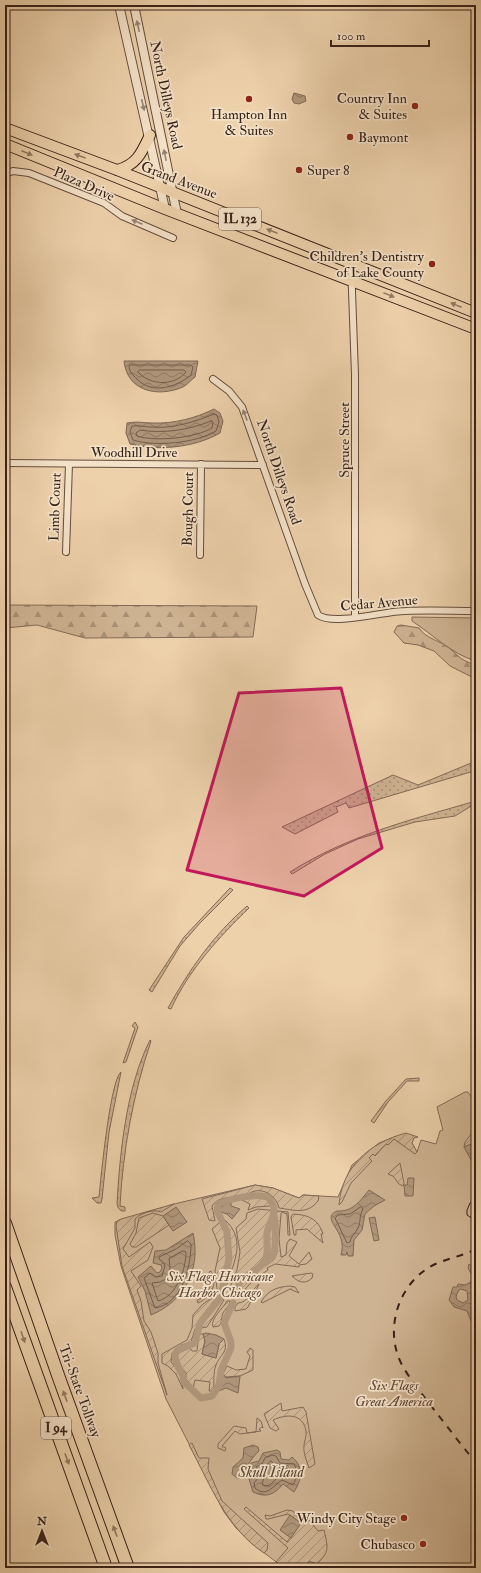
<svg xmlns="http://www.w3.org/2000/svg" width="481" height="1573" viewBox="0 0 481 1573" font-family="'IM FELL Double Pica',serif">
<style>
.grass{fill:url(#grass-dots);stroke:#836a56}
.forest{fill:url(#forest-firs);stroke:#836a56}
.park{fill:#ceb392;stroke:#836a56}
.garden{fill:url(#garden-furrows);stroke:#836a56}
.water{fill:url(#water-waves);stroke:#7f6854;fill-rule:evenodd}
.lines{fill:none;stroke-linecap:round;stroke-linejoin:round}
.shore{stroke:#745c4a;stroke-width:1}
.canal{stroke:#af967a;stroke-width:7}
.minor-casing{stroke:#654e3e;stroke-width:8}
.tertiary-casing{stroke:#654e3e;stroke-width:10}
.primary-casing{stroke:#38221a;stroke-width:12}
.motorway-casing{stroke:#38221a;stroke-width:14}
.minor{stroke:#f3e1c8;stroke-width:6}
.tertiary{stroke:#f3e1c8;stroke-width:8}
.primary{stroke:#edd1ab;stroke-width:10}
.motorway{stroke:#edd1ab;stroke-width:12}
.tram{stroke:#38221a;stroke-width:1}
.rail{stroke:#38221a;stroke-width:2;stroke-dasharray:7 7;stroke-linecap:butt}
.oneway{fill:#968271}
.oneway2{fill:#927a62}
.marked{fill:#c2185b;fill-opacity:0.2;stroke:#c2185b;stroke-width:3;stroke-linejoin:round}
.poi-dot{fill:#8f2418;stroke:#f3e1c8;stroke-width:1.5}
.labels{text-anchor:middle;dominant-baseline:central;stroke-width:3.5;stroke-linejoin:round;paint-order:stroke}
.shield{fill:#f3e1c8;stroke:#705b4e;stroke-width:1}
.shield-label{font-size:13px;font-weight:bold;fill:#38221a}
.street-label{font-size:14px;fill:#38221a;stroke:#f3e1c8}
.poi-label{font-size:14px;fill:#38221a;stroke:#f3e1c8;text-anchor:end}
.park-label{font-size:14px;font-style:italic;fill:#5e4638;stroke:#f3e1c8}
.water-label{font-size:15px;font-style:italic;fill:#5c4537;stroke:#f3e1c8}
</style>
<defs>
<pattern id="grass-dots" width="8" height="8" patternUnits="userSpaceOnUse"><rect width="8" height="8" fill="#ceb392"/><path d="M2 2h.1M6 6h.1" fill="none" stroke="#a89176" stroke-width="1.8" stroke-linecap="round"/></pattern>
<pattern id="forest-firs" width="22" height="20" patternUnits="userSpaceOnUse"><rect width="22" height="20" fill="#ceb392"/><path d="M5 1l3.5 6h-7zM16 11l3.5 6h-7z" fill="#a89176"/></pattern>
<pattern id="garden-furrows" width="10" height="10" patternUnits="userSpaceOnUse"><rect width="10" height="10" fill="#ceb392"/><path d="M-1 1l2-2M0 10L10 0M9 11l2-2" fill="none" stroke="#a89176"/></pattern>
<pattern id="water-waves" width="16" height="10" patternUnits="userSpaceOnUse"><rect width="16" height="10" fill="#af967a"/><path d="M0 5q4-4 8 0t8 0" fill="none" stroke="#8f7a63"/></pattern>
</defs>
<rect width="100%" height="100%" fill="#edd1ab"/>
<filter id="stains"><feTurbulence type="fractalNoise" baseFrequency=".005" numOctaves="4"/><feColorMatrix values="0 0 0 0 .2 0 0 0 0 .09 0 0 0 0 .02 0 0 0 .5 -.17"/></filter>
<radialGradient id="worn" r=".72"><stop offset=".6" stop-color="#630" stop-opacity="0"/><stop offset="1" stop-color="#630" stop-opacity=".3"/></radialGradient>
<path class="grass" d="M476,761V770L474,771L349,808L346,803L336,807L338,812L295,834L282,827L393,775L418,785Z
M476,801V803L455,816L415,822L358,839L325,854L292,874L290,872C349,835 410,820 476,801Z
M230,888L233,890L200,923L180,946L152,992L149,990L184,937Z
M247,906L249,908C219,937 188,971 171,1009L168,1008C189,970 214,934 247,906Z
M135,1022L138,1027L126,1062L123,1063L135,1028L132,1026Z
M150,1040L151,1041C133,1095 123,1150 120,1206L125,1207V1211C121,1212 118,1209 117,1204C120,1152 126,1088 150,1040Z
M121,1072L109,1132L102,1199L101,1203H97L92,1198L99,1197C101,1177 110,1081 121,1072Z"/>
<path class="forest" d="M5,605L257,606L253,637L85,638L37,625L5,628Z
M401,625L419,628C425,637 436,640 445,645C457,653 458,660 476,665V679L450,666L434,651L418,645L404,643L394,632L397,626Z"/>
<path class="park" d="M412,617L476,618V661C453,655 432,634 412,621Z
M465,1092H468L476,1104V1568H284L250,1542L236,1528L224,1512L166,1399L121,1266L115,1235V1222L174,1204L255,1185L273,1188L299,1198L303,1195L338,1197L352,1165L379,1143L397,1136L412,1143L417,1152L421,1140L436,1144L440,1131L443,1130L437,1107Z"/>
<path class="garden" d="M419,1078V1081H407L388,1102L374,1123L371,1121L385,1102L406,1079Z
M406,1133L418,1137L414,1138L412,1143L417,1152L415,1154L394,1139L388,1145L386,1144L375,1156L373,1154L369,1158L372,1161L351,1183L342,1202L339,1205C342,1167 369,1143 406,1133Z
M472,1133L476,1135V1142L464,1147L465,1142Z
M400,1163L404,1183L403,1186L399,1184L393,1176L388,1174Z
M255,1185L273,1188L299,1198L303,1195L319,1196L318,1201C307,1215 294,1210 279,1208C277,1197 264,1187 252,1192C249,1193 246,1196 241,1197C231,1198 218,1196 212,1206L215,1221L209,1220L202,1199Z
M256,1197L269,1200L270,1206L256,1207L248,1210L250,1204L242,1200Z
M174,1204L161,1212C153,1209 142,1212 135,1219V1228L123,1249L129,1257L150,1242L153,1247L148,1260L131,1271L141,1286L137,1290L141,1301L144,1321L151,1332L158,1353V1363L167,1395L122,1266L116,1226L117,1221L121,1219Z
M258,1209L288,1212L290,1235H288L287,1214L282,1212L281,1214L279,1239L281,1257L286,1255L287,1243L290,1239L297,1242L289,1256L299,1264L309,1252L312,1259L306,1264L299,1265V1267L275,1264L267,1268L268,1270C257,1277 248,1284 241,1295L239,1296L229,1293V1290L237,1270L240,1252L236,1228L246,1219L247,1213Z
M153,1213L163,1216L169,1225L136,1247H132L130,1244L136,1233L139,1218Z
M293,1214C309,1215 318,1219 323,1234H321L323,1243L307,1229L296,1230V1235H294L291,1217Z
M224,1219C250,1242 230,1267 225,1292L217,1289L215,1271L220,1248L212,1229Z
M211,1271C219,1284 210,1298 198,1303L197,1300C210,1295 213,1284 209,1272Z
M311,1273L313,1274L312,1278C305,1285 298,1282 292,1276Z
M259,1284L248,1307L246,1309L235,1311V1307L238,1303C248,1303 251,1290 259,1284Z
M290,1286L295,1287L299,1293L290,1289L262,1303L261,1302C268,1290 277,1287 290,1286Z
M213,1297L224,1300L207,1327L195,1329L191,1342L181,1345L172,1353L171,1362L181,1374L183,1389L176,1374L168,1366L162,1363V1354L187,1340L192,1328L193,1315L203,1304Z
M227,1301H230C229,1307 225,1309 223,1313C221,1318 222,1323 219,1326L213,1327C210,1318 223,1309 227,1301Z
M199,1334H203L205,1341L202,1354L216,1358L219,1344L224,1339C229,1353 220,1354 216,1365C213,1373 214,1382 214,1391H209L210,1382L195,1380L193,1388L186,1379V1373L177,1362L178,1353L190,1348L192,1351H197Z
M250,1348L253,1350V1370L240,1376L225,1377L223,1374L227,1366L236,1370L246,1369L250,1356L247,1352Z
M281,1403L282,1411L303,1407L306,1412L315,1464L309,1468C307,1461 303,1453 304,1446C304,1441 307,1436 306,1431C303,1413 286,1414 273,1420L279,1429L276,1431L270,1428L264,1414Z
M257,1418L261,1421L263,1428L262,1427L259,1429L261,1431L240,1434L235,1431L222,1446L226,1448L225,1451L218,1448V1444L234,1426L246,1428L247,1433L256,1432Z
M192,1443L199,1458H209L208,1469L222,1501L268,1543L267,1550L264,1553C226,1528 210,1484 189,1445Z
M246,1507L287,1542L301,1523L288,1514L268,1519H266L265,1515L270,1516L287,1510L293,1511L298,1518L309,1520L318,1531L324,1530C328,1548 330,1551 317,1564L309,1561L307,1567L308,1568H286L276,1562L288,1548L244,1509Z"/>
<path class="water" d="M294,93L305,96L306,101L299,104L294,103L292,99Z
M124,361H198L195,377C191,380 187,385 183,387C157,398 127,391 124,361Z
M214,409L220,413L223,421L220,433C194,448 158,451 130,444L126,433L127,423C140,421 141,423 153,423C173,424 196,418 214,409Z
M476,1142V1169L464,1147Z
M408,1178H414L413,1196H405L404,1185H407Z
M369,1190L385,1200L374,1206L365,1214L362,1230L354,1240L353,1256H348L347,1252L346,1255H341C342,1250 343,1245 341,1239C338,1227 323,1217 337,1211C353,1212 360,1201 369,1190Z
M231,1199V1206L240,1209L232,1219L227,1214L217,1211L218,1204Z
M176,1207L187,1222L173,1231L163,1216Z
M375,1217L379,1240L374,1241L369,1218Z
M193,1233C201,1269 185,1301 151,1315L145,1291L138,1277L151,1266L157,1273L160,1272L162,1268L161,1265L153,1263L155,1251L166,1250Z
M469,1264L476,1269V1281L471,1286L476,1298V1324L471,1321L467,1311L454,1307L449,1300L453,1287H457L458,1284L465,1285L471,1282L472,1275L468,1268ZM461,1289L467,1291L468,1300L463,1303L457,1300L456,1297L458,1291Z
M206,1333L216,1335L224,1339L219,1344L216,1358L202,1354L205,1341L203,1334Z
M221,1370L226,1378L240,1376L238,1393L226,1388L216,1392L219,1385Z
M253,1445L258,1447L259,1451C254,1455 243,1470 244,1476L241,1478H237L232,1474L233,1467L243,1458L244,1448Z
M277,1450L280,1452L281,1459L289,1460L292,1457C304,1467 302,1479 294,1492L283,1484C274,1495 266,1498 253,1492L249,1479L256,1478L254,1472L250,1473L251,1463L259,1461L263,1453Z
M290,1515L301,1523L291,1538L280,1530Z"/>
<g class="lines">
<path class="shore" d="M131,365H191L193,367L191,375C177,387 152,395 137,379C133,375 129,372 129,366Z
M140,370H184L186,372C175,386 150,386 138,372Z
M214,414L217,415L219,422L216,431C196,443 155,447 133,440L130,432L132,426C140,425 144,427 151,427C172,429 195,422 214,414Z
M211,421L213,422L212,428C195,438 156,442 137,436L136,433L140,430C163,434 189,430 211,421Z
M361,1207L363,1209C359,1216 361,1222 358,1228C355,1234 351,1236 350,1242L347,1243L335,1218L338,1215L350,1214Z
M188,1241L191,1244C191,1267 182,1304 155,1308L144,1278L150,1273L156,1277L162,1276L165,1266L163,1262L159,1259V1257L176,1249Z
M183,1251L186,1252C186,1269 177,1296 158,1301L152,1283C155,1282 159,1283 162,1281C172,1278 170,1267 169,1259Z
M272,1455L276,1456L280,1463L294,1464C298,1471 297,1478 293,1485L282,1480C273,1486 266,1498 255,1488L254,1483L259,1477L256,1467L262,1464L265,1458Z
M271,1461L278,1468L291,1469V1476H279L270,1485L264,1486L262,1484L264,1478L263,1469Z"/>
<path class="canal" d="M221,1219L217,1211L218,1204C229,1199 259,1192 269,1198L274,1207
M222,1221L227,1232L229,1259L222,1291
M263,1264C267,1262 271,1260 273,1256C276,1252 276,1221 274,1216
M235,1294C241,1271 253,1277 263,1263C270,1254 266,1243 267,1233C269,1224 274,1218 274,1209
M220,1298L200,1323L195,1343L178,1350L175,1354C174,1366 184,1371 184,1382L201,1398L212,1396L219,1385L221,1370L231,1348V1342L224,1323L233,1303"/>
<defs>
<path id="minor" d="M5,174L13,171L29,173L104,203L122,216L173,238
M351,263L355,375V617
M213,379L229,391L242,407L305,584L318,615C334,626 385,611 405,611C429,610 453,611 476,611
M5,463L263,465
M66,552L69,464
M200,555L201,464"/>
<path id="tertiary" d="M119,5L165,209
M134,5L177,214"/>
<path id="primary" d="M5,128L117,170L476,313
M5,144L165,209L476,329
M117,170C137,165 142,152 150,135"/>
<path id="motorway" d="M5,1223L59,1378L128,1568
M5,1287L106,1568"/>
</defs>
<use href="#minor" class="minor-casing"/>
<use href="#tertiary" class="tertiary-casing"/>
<use href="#primary" class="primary-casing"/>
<use href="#motorway" class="motorway-casing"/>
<use href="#minor" class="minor"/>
<use href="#tertiary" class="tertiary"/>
<use href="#primary" class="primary"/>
<use href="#motorway" class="motorway"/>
<path class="tram" d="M476,1201L470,1203L467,1210V1215L476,1221"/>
<path class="rail" d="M476,1249C461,1257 442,1259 428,1268C397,1288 385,1330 401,1363C407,1375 417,1387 425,1398C442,1420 459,1442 476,1463"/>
</g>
<defs><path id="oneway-solid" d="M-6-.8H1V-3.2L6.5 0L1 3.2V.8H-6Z"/></defs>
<g class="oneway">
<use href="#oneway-solid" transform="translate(138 26) rotate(-102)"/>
<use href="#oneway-solid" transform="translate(143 105) rotate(77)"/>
<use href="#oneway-solid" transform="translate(165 155) rotate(-102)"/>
<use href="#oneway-solid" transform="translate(137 222) rotate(-157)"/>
<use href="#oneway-solid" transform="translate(245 415) rotate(-111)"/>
</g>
<g class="oneway2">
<use href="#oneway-solid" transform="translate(27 153) rotate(22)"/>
<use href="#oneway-solid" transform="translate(80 156) rotate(-160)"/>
<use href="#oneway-solid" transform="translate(272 231) rotate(-159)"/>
<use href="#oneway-solid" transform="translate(389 295) rotate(22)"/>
<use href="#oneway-solid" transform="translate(456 305) rotate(-158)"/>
<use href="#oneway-solid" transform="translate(23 1337) rotate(71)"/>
<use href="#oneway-solid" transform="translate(65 1396) rotate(-110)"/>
<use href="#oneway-solid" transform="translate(67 1459) rotate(70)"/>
<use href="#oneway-solid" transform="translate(115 1531) rotate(-110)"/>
</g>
<path class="marked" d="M341,688L382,848L304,896L187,870L239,693Z"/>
<g class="poi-dot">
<circle cx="249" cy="99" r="4"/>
<circle cx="415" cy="106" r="4"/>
<circle cx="350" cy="137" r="4"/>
<circle cx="299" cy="170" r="4"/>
<circle cx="432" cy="264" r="4"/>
<circle cx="404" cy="1518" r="4"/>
<circle cx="423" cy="1544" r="4"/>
</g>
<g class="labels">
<g class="shield">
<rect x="219" y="208" width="42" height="22" rx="3"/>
<rect x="41" y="1417" width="30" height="22" rx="3"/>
</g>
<g class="shield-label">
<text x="240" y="219">IL 132</text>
<text x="56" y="1428">I 94</text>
</g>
<g class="street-label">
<text transform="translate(166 95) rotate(78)">North Dilleys Road</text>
<text transform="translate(179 180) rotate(21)">Grand Avenue</text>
<text transform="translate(84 184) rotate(24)">Plaza Drive</text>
<text transform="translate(344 440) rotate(-90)">Spruce Street</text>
<text x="134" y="452">Woodhill Drive</text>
<text transform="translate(279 472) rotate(71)">North Dilleys Road</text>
<text transform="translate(55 507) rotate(-88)">Limb Court</text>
<text transform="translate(188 509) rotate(-89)">Bough Court</text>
<text transform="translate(379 603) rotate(-5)">Cedar Avenue</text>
<text transform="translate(80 1391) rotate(70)">Tri-State Tollway</text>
</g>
<g class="poi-label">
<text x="407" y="98">Country Inn<tspan x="407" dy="16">&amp; Suites</tspan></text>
<text x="249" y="114" text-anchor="middle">Hampton Inn<tspan x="249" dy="16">&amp; Suites</tspan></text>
<text x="358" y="137" text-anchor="start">Baymont</text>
<text x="307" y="170" text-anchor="start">Super 8</text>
<text x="424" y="256">Children's Dentistry<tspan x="424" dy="16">of Lake County</tspan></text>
<text x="396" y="1518">Windy City Stage</text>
<text x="415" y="1544">Chubasco</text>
</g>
<g class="park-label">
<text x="220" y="1276">Six Flags Hurricane<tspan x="220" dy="16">Harbor Chicago</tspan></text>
<text x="394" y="1385">Six Flags<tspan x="394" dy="16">Great America</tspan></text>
</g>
<g class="water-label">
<text x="271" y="1472">Skull Island</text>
</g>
</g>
<rect width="481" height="1573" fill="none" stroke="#edd1ab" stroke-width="20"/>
<rect x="6" y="6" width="469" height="1561" fill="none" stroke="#38221a" stroke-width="2"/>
<rect x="10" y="10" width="461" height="1553" fill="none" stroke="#38221a"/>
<g transform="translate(42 1531)" stroke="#f3e1c8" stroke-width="3" paint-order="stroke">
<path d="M0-3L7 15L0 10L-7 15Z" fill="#38221a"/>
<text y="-6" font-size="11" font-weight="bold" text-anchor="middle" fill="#38221a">N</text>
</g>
<path d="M331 40v6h98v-6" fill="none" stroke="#38221a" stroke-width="2"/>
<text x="337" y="40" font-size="12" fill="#38221a" stroke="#f3e1c8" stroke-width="3" paint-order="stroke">100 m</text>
<rect width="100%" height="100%" filter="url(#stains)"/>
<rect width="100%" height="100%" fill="url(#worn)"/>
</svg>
